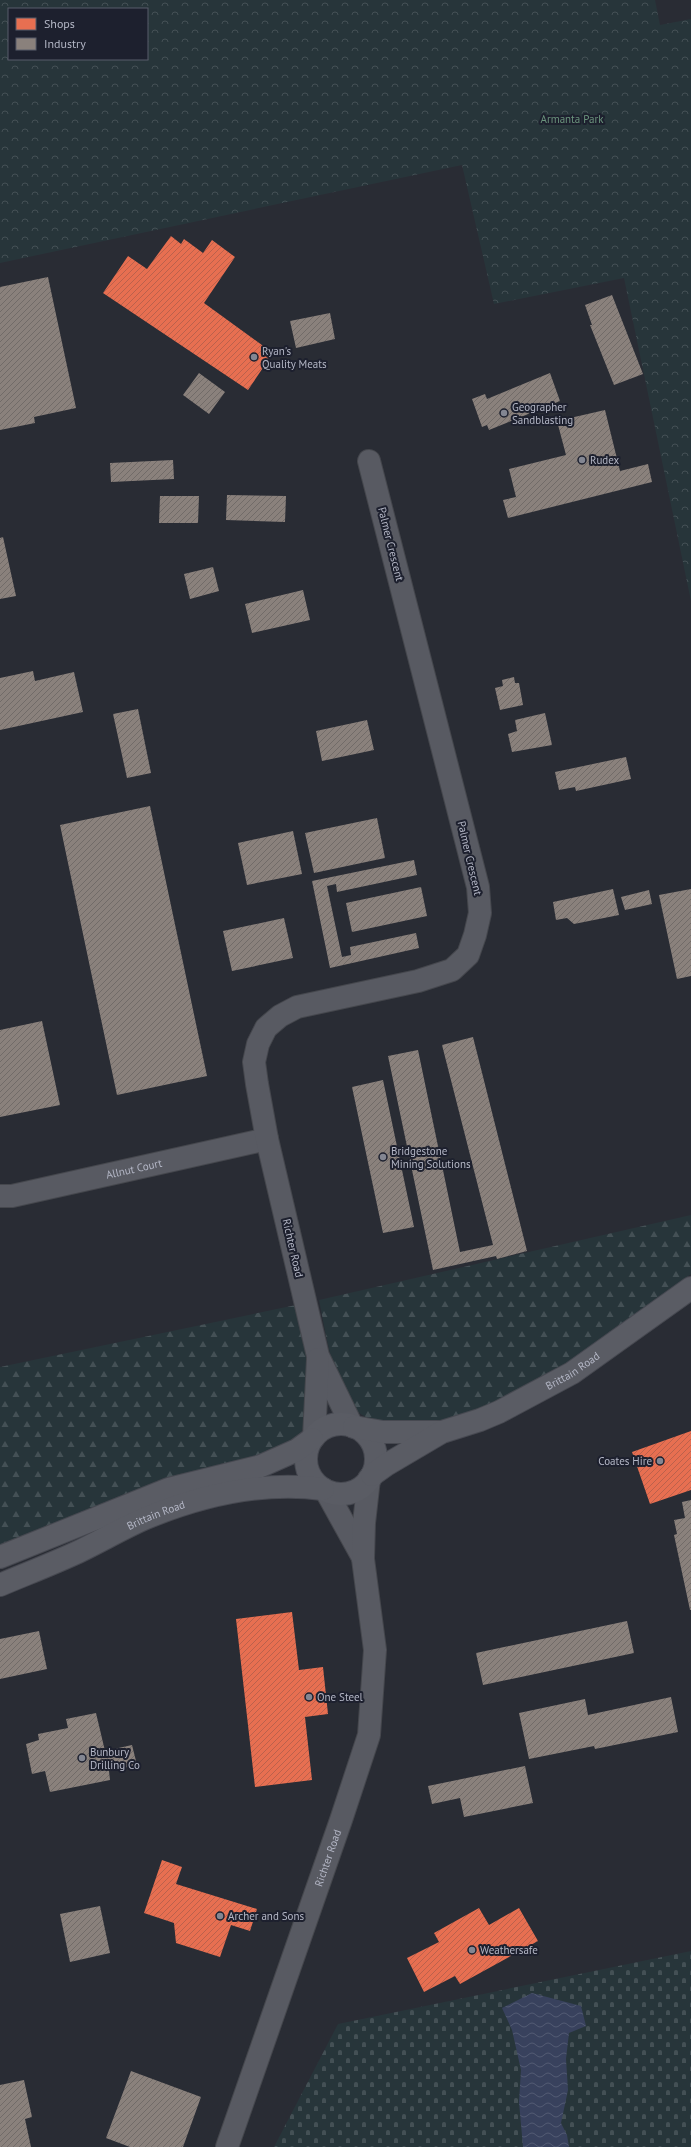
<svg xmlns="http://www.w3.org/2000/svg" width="691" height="2147" viewBox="0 0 691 2147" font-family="'PT Sans',sans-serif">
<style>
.forest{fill:url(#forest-firs)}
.cemetery{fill:url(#cemetery-stones)}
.park{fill:url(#park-crowns);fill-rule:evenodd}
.water{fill:url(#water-waves)}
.shops{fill:url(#shops-hatch)}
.industry{fill:url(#industry-hatch)}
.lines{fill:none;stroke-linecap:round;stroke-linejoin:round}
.minor-casing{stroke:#45474d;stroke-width:24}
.major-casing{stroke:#474951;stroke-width:24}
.minor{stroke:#585a62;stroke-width:22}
.major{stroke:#5a5c64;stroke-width:22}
.poi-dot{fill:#838692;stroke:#1d202e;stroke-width:1.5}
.labels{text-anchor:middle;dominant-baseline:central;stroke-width:4;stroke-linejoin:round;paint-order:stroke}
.park-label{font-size:11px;fill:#6b947d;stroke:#1d202e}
.poi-label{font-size:11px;fill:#b3b6c5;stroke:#1d202e;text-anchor:start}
.street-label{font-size:11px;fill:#b3b6c5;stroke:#1d202e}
</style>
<defs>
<pattern id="forest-firs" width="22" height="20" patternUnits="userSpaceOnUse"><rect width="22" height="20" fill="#27353a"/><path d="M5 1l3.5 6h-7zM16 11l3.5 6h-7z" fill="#445055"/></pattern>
<pattern id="cemetery-stones" width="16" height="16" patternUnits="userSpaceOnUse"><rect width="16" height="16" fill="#27353a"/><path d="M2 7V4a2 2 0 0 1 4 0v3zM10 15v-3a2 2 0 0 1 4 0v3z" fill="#445055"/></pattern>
<pattern id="park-crowns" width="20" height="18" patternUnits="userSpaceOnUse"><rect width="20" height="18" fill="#27353a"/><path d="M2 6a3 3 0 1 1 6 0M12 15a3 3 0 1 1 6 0" fill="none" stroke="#445055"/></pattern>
<pattern id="water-waves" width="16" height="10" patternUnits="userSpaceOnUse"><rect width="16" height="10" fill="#38415d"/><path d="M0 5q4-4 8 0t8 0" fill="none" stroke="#525a73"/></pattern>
<pattern id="shops-hatch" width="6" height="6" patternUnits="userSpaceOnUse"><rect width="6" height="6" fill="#e76f51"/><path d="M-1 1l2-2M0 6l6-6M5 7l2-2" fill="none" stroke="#bb614c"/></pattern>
<pattern id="industry-hatch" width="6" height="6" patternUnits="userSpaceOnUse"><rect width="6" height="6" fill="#8a817c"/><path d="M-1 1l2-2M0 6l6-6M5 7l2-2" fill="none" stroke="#716b68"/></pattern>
</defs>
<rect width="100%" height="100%" fill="#292c34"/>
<path class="forest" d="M691,1215V1274C619,1325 551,1387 465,1413C455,1416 443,1421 433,1422C425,1423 417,1423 409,1423C394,1423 378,1425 364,1416C334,1398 326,1332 319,1300Z
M296,1305C304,1344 321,1390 303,1429C300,1436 289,1443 284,1449L0,1551V1367Z"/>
<path class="cemetery" d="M691,1951V2147H274L338,2024Z"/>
<path class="park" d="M0,0H655L660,25L691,19V601L624,278L494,304L462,165L0,263ZM9,9H147V59H9Z"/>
<path class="water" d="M532,1993L581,2006L586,2026L569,2033L566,2059L568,2090L561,2123L567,2135L569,2147H523L519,2102L521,2070L512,2030L502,2008Z"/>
<path class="shops" d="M171,236L181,244L184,239L203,253L212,240L235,257L204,303L273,353L248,390L103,293L128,256L147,269Z
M691,1431V1490L650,1504L632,1452Z
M292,1612L299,1670L323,1667L328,1714L305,1717L312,1780L255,1787L236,1619Z
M162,1860L182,1867L176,1884L257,1909L250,1931L231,1925L220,1957L176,1943L174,1923L144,1913Z
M479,1908L489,1925L519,1908L538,1941L460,1984L455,1976L424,1992L407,1958L439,1942L434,1933Z"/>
<path class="industry" d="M48,277L76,408L34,417L35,423L0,430V287Z
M612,295L643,374L614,385L590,325H592L585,305Z
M330,313L335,339L296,348L290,321Z
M199,373L225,392L209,414L183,395Z
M550,373L560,401L489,430L487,425L482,427L472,399L485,394L487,399Z
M605,410L620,471L648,464L652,482L508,518L503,500L516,497L509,469L566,455L557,421Z
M173,460L174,479L111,482L110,463Z
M227,495L286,496L285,522L226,520Z
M160,496H199L198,523H159Z
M3,537L16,596L0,599V538Z
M213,567L219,591L190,599L184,574Z
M303,590L310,620L252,633L245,604Z
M33,671L35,681L74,672L83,712L0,730V678Z
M514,677L515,683H519L523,705L500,710L495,688L503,686L502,680Z
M138,709L151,773L127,778L113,714Z
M545,713L552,745L512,752L508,734L517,731L515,720Z
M367,720L374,750L322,761L316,731Z
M626,757L631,779L576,791L575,787L559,790L555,772Z
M150,806L207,1076L117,1095L60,825Z
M377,818L385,858L314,873L305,833Z
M293,831L302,874L247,885L238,843Z
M414,860L417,875L337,892L336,884L327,886L342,957L351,955L350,947L416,933L419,948L330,968L312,881Z
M421,887L427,916L352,932L346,903Z
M613,889L619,915L574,924L567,918L556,920L553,902Z
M691,889V976L677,979L659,895Z
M649,890L652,904L625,910L621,897Z
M284,918L293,958L232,971L223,931Z
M42,1021L60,1105L0,1117V1030Z
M473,1037L527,1251L497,1259L496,1256L433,1270L388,1056L418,1050L460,1252L493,1245L442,1045Z
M383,1080L414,1227L383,1233L352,1087Z
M691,1500V1610H690L674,1535L677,1534L674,1520L685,1518L682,1502Z
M627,1621L634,1653L483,1685L476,1653Z
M39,1631L47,1669L0,1679V1639Z
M671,1697L678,1732L595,1749L594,1746L529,1759L519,1713L585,1699L588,1715Z
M96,1713L105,1751L132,1745L137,1765L109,1771L110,1780L50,1792L45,1771L32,1774L26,1744L39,1740L38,1734L68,1728L66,1719Z
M525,1766L533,1803L464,1817L460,1798L432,1804L428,1786Z
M100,1906L110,1953L70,1962L60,1914Z
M131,2071L201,2097L183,2147H130L106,2138Z
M24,2080L32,2117L25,2119L31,2147H0V2085Z"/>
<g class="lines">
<defs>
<g id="minor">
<path id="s1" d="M0,1196H12L267,1139"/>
<path d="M352,1426L318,1356L267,1139L257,1084L254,1062L258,1044L266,1028L280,1016L297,1007L418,981L452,970L468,955L475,935L480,913L478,887L369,461"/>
<path d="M314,1437L318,1359"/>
<path d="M326,1491L362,1556"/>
<path id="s2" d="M227,2147L341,1820L369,1735L375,1650L363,1559L364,1523L369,1479"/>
</g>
<g id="major">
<circle cx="341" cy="1459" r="35"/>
<path d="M354,1427L383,1432H441"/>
<path id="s3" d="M372,1475L386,1465L442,1432L480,1420L499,1412L572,1373L691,1288"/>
<path d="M0,1557L169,1489L261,1466L297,1450L312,1439"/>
<path id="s4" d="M0,1585C26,1574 52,1564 78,1552C101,1541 123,1528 146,1518C202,1495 263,1481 323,1489"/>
</g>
</defs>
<use href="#minor" class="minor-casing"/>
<use href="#major" class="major-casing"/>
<use href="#minor" class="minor"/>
<use href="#major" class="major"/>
</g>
<g class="poi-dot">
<circle cx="254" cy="357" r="4"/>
<circle cx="504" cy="413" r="4"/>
<circle cx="582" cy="460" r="4"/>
<circle cx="383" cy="1157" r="4"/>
<circle cx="660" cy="1461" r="4"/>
<circle cx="309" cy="1697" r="4"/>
<circle cx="82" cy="1758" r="4"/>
<circle cx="220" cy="1916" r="4"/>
<circle cx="472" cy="1950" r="4"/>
</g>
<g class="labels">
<g class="park-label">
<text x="572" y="119">Armanta Park</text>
</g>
<g class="poi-label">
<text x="262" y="351">Ryan's<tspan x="262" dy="13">Quality Meats</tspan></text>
<text x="512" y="407">Geographer<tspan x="512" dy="13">Sandblasting</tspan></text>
<text x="590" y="460">Rudex</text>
<text x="391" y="1151">Bridgestone<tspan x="391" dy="13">Mining Solutions</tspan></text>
<text x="652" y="1461" text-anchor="end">Coates Hire</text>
<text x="317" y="1697">One Steel</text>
<text x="90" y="1752">Bunbury<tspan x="90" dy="13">Drilling Co</tspan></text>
<text x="228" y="1916">Archer and Sons</text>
<text x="480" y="1950">Weathersafe</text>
</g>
<g class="street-label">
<text transform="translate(391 544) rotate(76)">Palmer Crescent</text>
<text transform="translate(470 858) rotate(77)">Palmer Crescent</text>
<text stroke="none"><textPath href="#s1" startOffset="137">Allnut Court</textPath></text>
<text transform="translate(293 1248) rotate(77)">Richter Road</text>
<text stroke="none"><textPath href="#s3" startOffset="227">Brittain Road</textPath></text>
<text stroke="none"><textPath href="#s4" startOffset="171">Brittain Road</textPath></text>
<text stroke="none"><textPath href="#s2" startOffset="306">Richter Road</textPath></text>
</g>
</g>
<rect x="8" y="8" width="140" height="52" fill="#1d202e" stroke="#595c6a"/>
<rect x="16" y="18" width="20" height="12" fill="#e76f51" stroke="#595c6a"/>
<text x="44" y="28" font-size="12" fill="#b3b6c5">Shops</text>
<rect x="16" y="38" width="20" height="12" fill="#8a817c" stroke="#595c6a"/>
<text x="44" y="48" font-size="12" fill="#b3b6c5">Industry</text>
</svg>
